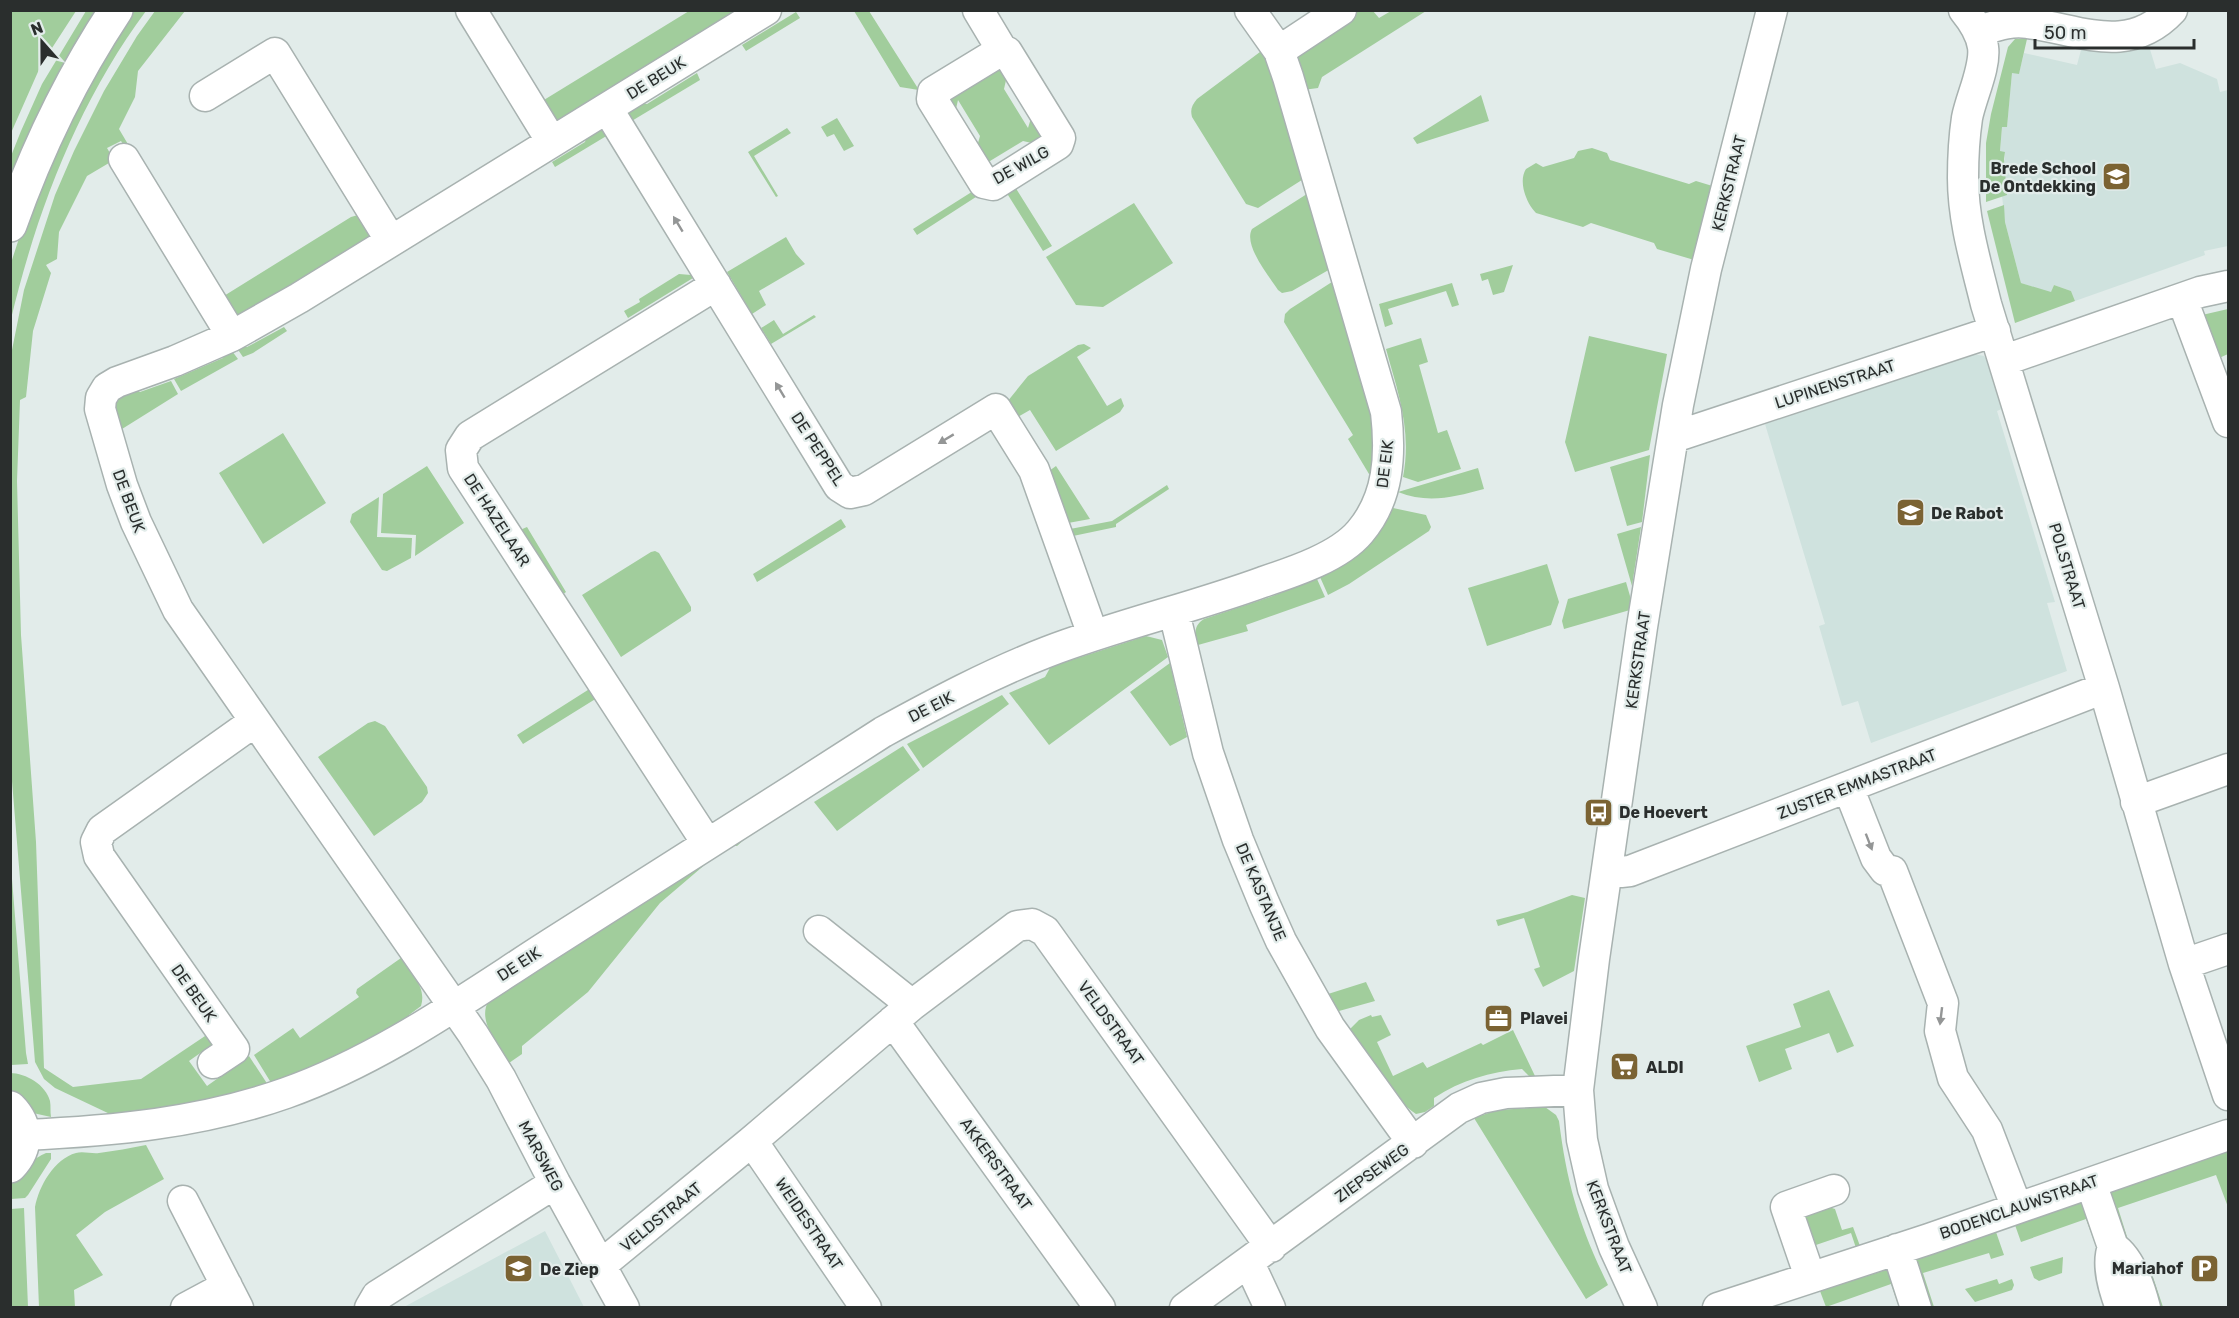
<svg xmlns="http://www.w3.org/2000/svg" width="2239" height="1318" viewBox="0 0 2239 1318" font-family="Rubik,sans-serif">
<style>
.built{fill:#cfe2de}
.green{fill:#a1cd9c}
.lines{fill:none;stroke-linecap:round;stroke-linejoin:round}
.minor-casing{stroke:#a8b2b0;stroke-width:33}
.major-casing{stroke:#a8b2b0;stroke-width:36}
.minor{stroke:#fff;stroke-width:30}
.major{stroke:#fff;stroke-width:33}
.oneway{fill:#949696}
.labels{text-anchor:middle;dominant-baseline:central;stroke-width:4.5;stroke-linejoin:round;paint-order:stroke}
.street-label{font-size:16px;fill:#2a2e2d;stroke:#e2ecea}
.poi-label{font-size:16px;font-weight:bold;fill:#2a2e2d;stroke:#e2ecea;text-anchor:start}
</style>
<rect width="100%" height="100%" fill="#e2ecea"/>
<path class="built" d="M2149,46L2156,69L2180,63L2217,79L2220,92L2228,90V246L2204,251L2205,255L2075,301L2071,291L2054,285L2051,293L2021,283L2005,222L2002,196L2005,152H2000L2002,127L2007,126L2012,73H2019L2024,53L2077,65L2081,50L2114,53Z
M1973,354L1984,356L1990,364L2004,408L1997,411L2055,602L2047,603L2067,671L1871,743L1858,701L1842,706L1819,626L1825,624L1765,424Z
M545,1231L584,1307H404Z"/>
<path class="green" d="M11,10L76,11L41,65L11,133Z
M86,11H102L11,190V156L21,131L42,84Z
M130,11H146C79,101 37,210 11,319V263L35,189L52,150Z
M155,11H185L138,71L135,97L119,129L132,151L129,153L121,141L107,148L114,160L87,176L59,232L57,259L46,265L51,273L33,331L26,397L20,400L17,481L21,635L36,842L44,1068L73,1087L141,1079L211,1032L213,1044L189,1061L207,1086L249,1056L270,1088L229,1099L112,1115L55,1088L44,1079L35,1062L11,769L10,360L24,290L55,195L74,151L104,91L137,36Z
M689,11H741L562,122L553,119L539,103Z
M854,11H869L919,90L900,87Z
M1358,11H1373L1379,18L1391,11H1426L1322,77L1318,88L1303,90L1297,56L1306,45Z
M796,12L800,18L746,51L742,45Z
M2015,39H2027L2019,74L2012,73L2007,127H2002L2000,151L2005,152L2004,159L2007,195L1986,202V143L1991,114L2008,47Z
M1264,49L1305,178L1258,208L1246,204L1192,117C1190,109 1192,105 1197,99Z
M1003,58L1009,67L1004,89L1028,128L1034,108L1045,146L1023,141L990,161L989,166L1004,171L998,174L974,157L980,136L958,100L953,122L942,97Z
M697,73L700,80L625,125L626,112L636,102L647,104Z
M1481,95L1489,121L1417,144L1413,138Z
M837,118L854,146L844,151L834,134L827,137L821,127Z
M600,127L613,132L555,167L552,162L585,142L588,131Z
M787,128L791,133L754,156L778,196L776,197L748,152Z
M1592,148L1607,153L1610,160L1689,184L1696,181L1719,188L1701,262L1657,249L1654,243L1591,223L1583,227L1536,213C1526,203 1518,181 1526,169L1536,163L1543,167L1574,158L1578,151Z
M1012,182L1052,246L1043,251L1003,187Z
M978,188L979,195L917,235L913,229Z
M1310,192L1332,268L1292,291L1282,293L1278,290C1269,276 1243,245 1252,229Z
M1134,203L1173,263L1103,307L1076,305L1046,257Z
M2004,205L2005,222L2021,283L2051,292L2054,285L2071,291L2075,301L2015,323L1987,211Z
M365,213L379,235L233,322L219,299L351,217Z
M786,237L796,254L805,264L759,291L766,305L752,314L727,272Z
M1513,265L1504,292L1493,295L1488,279L1482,281L1480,274Z
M679,274L691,275L693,278L628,318L624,311L640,302L639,299Z
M1335,280L1373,412L1375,475L1369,474L1348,439L1353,435L1284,322L1285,314L1290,309Z
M1452,283L1459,305L1452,307L1446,291L1388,309L1393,324L1385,327L1379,304Z
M2228,309V354L2217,359L2202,315Z
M814,315L816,317L771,344L761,328L774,320L783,334Z
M284,327L287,331L253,353L243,357L234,344L247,347Z
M1589,336L1667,354L1649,450L1575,472L1565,442Z
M1421,338L1428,362L1419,365L1438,433L1447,430L1461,469L1418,482L1403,477C1412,430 1398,393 1386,349Z
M1084,344L1091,348L1077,357L1107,406L1121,398L1124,406L1120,412L1056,451L1030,410L1016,418L1007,402L1028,376L1078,345Z
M229,347L238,359L181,391L174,379L223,358L226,348Z
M171,381L178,394L122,429L123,436L111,400L130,387L140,392Z
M283,433L326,503L263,544L219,473Z
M1650,455L1642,522L1627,526L1610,467Z
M427,466L464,523L415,556L416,535L381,533L383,494Z
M1056,466L1090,519L1068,523L1049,471Z
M1478,468L1484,489C1454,497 1428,504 1398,492Z
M1167,485L1169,489L1116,524V527L1073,536L1070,529L1112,521Z
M379,497L377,537L412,538L411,558L387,571L382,570L350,522L352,514Z
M1393,508L1426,515L1431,527L1429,531L1349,584L1328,595L1320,577C1353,561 1376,541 1393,508Z
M841,519L846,527L757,582L753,574Z
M527,527L566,592L562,595L520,530Z
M1641,527L1632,586L1617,534Z
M655,551L659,553L691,607V611L621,657L582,595L651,552Z
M1547,564L1559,602L1551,625L1487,646L1468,588Z
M1317,579L1325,597L1246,625L1248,631L1198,645C1195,634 1193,626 1204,619L1270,597Z
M1626,582L1630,596V610L1564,629L1562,621L1568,599Z
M1146,636L1162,640L1168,657L1049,745L1009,693L1045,677L1050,668L1065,662Z
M1170,663L1187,737L1170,746L1130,692Z
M591,688L597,698L523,744L517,735Z
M1002,695L1009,704L923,768L907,744Z
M375,721L385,726L427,787L428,793L422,802L374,836L318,757L368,723Z
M903,746L920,770L837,831L814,802Z
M771,815L737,846L728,845L660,903L588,992L522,1046V1054L509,1063C499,1045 476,1021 489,1000Z
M10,854L26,1053L28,1064L11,1065Z
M1572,895L1585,898L1574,971L1543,987L1534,969L1540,967L1524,918L1498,926L1496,920L1527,912Z
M401,958C411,973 427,987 421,1006L409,1015L412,1020L273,1086L254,1055L293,1028L300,1038L359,997L356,993L357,989Z
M1366,982L1375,1001L1339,1011L1328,994Z
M1829,990L1854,1046L1837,1053L1829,1033L1785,1049L1792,1069L1759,1082L1746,1046L1801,1027L1793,1004Z
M1371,1015L1372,1017L1381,1015L1391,1035L1377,1042L1393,1076L1423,1062L1427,1068L1481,1043L1483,1045L1513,1030L1535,1076L1530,1077L1522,1069C1490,1072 1461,1080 1434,1098V1106L1425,1112L1416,1114C1394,1100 1365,1052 1350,1029L1359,1020Z
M10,1073C26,1073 46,1085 50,1101C51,1106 50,1112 51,1117L33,1113L12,1093Z
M1545,1107L1556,1115L1559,1121C1567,1185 1580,1228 1608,1285L1586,1299L1474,1118L1497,1110Z
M146,1145L164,1179L105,1212L76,1235L103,1275L74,1290L75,1307H39L35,1207C39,1186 54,1159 76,1153C83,1151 92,1154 99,1153C115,1151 130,1148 146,1145Z
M2224,1152H2228V1207L2216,1175L2118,1208L2128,1240L2151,1271L2163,1307H2149L2104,1195Z
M46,1153H51V1159L28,1195L25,1198L11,1199C11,1195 9,1189 11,1185C13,1173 36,1157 46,1153Z
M2089,1200L2116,1307H2105L2098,1289V1252L2086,1219L2021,1242L2015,1225Z
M1823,1205L1835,1209L1842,1230L1853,1227L1860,1246L1856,1248L1851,1233L1813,1246L1800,1222L1806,1210Z
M24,1208L28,1307H11V1209Z
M1996,1232L2004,1255L1991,1259L1989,1253L1923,1273L1934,1307H1925L1910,1262Z
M2063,1257L2062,1273L2039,1281L2034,1278L2030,1267Z
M1895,1267L1908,1307H1899L1891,1284L1826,1307L1820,1291Z
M1997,1279L1999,1284L2012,1279L2014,1285L2012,1290L1975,1302L1965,1289Z"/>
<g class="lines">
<defs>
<path id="minor" d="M471,10L552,142
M978,10L1002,50L1007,52L1060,138L1058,144L993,185L984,183L932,99L933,92L1002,50
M1964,10C1973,21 1981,33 1983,47C1986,67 1971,97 1967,118C1964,138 1963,158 1963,178C1963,221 1976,263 1986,304L2104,688L2184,964L2228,1095
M1978,31C1995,26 2011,20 2028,23C2079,29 2128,57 2172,10
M1279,51L1341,10
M205,96L275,53L391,241
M607,108L839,486L850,493L864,490L996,409L1034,470L1093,635
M124,159L232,336
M2182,299L2228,422
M2005,360L2200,292L2228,286
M1674,437L1995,331
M1174,612L1208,753L1238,840L1264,903L1281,941L1330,1028L1413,1143
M1848,787L1876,858L1885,870L1892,871L1943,1003L1940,1031L1953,1078L1987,1130L2017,1208
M2136,802L2228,769
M707,843L463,468L461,450L470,436L716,285
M1609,868L1621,872L1630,871L2104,688
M819,931L912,1005
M2184,964L2228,949
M893,1021L1100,1308
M213,1063L234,1049L99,856L96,842L102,830L254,722
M24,1135C113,1131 201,1123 286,1093C382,1059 466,998 552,943C662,873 773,803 883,732C936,703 990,674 1047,652C1117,625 1192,608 1263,582C1293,572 1339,557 1360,532C1389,498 1391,455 1386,412L1288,77L1279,51L1250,10
M752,1141L866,1308
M2091,1183L2113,1247C2131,1259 2140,1288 2145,1308
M183,1201L238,1308
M2113,1247C2106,1265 2114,1290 2121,1308
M1897,1249L1916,1308
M1249,1263L1270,1308
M601,1265L752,1141L912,1005L1017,926L1032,924L1045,931L1271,1247
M1810,1277L1786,1207L1834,1190
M186,1308L227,1286
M370,1308L377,1296L555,1183
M624,1308L555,1183L501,1079L473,1034L178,610L136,522L122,485L100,409L101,398L107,388L117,382L175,361L232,336L299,298L766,10
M1185,1308L1459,1108L1481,1098L1506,1093L1578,1090
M1642,1308L1614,1247L1593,1189L1582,1140L1578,1090L1594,959L1642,627L1678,405L1706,269L1772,10
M1718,1308L1929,1239L2228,1135"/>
<path id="major" d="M10,225C37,149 71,78 116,10
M10,1108C28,1126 27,1148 10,1166"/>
</defs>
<use href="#minor" class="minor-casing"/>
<use href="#major" class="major-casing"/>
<use href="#minor" class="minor"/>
<use href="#major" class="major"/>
</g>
<defs><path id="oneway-solid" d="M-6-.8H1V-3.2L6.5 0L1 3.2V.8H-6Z" transform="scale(1.5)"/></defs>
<g class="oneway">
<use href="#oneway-solid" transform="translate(678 224) rotate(-121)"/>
<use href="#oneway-solid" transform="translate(780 390) rotate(-121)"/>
<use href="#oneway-solid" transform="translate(946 439) rotate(149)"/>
<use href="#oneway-solid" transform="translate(1869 842) rotate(69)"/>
<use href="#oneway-solid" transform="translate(1941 1016) rotate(97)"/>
</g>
<defs>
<symbol id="school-square" viewBox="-11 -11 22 22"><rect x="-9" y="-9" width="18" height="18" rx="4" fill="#7b6333" stroke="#e2ecea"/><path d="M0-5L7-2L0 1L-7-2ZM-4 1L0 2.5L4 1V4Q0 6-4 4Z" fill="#fff"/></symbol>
<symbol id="bus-square" viewBox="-11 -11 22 22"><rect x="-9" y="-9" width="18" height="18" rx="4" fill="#7b6333" stroke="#e2ecea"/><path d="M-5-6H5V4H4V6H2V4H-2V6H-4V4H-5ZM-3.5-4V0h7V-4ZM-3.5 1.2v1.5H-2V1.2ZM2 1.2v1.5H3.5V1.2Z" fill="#fff"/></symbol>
<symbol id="office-square" viewBox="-11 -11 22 22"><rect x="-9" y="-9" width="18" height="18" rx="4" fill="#7b6333" stroke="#e2ecea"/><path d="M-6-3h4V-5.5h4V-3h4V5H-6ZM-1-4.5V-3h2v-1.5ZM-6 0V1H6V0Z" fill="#fff"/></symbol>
<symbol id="supermarket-square" viewBox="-11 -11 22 22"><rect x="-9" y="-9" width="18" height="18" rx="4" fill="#7b6333" stroke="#e2ecea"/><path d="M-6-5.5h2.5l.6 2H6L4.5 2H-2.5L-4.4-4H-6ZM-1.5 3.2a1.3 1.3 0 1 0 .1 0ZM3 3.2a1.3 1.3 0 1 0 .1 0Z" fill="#fff"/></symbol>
<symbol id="parking-square" viewBox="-11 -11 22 22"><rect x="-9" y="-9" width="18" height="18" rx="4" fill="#7b6333" stroke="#e2ecea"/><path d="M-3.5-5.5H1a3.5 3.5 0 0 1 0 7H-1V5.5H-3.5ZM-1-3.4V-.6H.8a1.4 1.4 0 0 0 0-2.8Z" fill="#fff"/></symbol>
</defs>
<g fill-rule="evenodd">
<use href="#school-square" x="2100" y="160" width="33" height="33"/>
<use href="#school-square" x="1894" y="496" width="33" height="33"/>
<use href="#bus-square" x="1582" y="796" width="33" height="33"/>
<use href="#office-square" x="1482" y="1002" width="33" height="33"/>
<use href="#supermarket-square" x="1608" y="1050" width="33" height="33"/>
<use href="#parking-square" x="2188" y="1252" width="33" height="33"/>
<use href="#school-square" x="502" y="1252" width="33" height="33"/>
</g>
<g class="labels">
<g class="street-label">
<text transform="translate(656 78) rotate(-32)">DE BEUK</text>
<text transform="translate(1021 165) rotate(-29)">DE WILG</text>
<text transform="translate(1729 183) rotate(-76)">KERKSTRAAT</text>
<text transform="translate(1835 384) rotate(-18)">LUPINENSTRAAT</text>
<text transform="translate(818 449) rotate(57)">DE PEPPEL</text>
<text transform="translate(1385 464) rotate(-83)">DE EIK</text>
<text transform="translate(129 501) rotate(70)">DE BEUK</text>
<text transform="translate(497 520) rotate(57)">DE HAZELAAR</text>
<text transform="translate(2067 566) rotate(73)">POLSTRAAT</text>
<text transform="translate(1638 660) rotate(-82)">KERKSTRAAT</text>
<text transform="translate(931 707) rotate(-27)">DE EIK</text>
<text transform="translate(1857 784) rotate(-21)">ZUSTER EMMASTRAAT</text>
<text transform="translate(1261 892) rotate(67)">DE KASTANJE</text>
<text transform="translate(519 964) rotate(-33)">DE EIK</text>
<text transform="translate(194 993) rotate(55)">DE BEUK</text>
<text transform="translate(1111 1023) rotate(54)">VELDSTRAAT</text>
<text transform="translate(541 1156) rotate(62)">MARSWEG</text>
<text transform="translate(996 1164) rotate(54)">AKKERSTRAAT</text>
<text transform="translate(1372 1173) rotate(-36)">ZIEPSEWEG</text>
<text transform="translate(2019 1207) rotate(-19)">BODENCLAUWSTRAAT</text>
<text transform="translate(661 1217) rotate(-39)">VELDSTRAAT</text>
<text transform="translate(809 1224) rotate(56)">WEIDESTRAAT</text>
<text transform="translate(1609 1227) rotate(69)">KERKSTRAAT</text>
</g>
<g class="poi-label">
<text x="2096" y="168" text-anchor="end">Brede School<tspan x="2096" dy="18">De Ontdekking</tspan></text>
<text x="1931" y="513">De Rabot</text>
<text x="1619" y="812">De Hoevert</text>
<text x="1520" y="1018">Plavei</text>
<text x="1646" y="1067">ALDI</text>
<text x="2183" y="1268" text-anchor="end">Mariahof</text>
<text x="540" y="1269">De Ziep</text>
</g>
</g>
<rect width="2239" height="1318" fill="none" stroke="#2a2e2d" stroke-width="24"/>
<g transform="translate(42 42) rotate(339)" stroke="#e2ecea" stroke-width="4.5" paint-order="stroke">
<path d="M0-4.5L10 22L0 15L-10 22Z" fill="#2a2e2d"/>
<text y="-9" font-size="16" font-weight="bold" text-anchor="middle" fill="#2a2e2d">N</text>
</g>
<path d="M2035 39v9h159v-9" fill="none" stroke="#2a2e2d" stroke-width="3"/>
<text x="2044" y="39" font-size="18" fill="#2a2e2d" stroke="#e2ecea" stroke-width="4.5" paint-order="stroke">50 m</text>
</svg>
